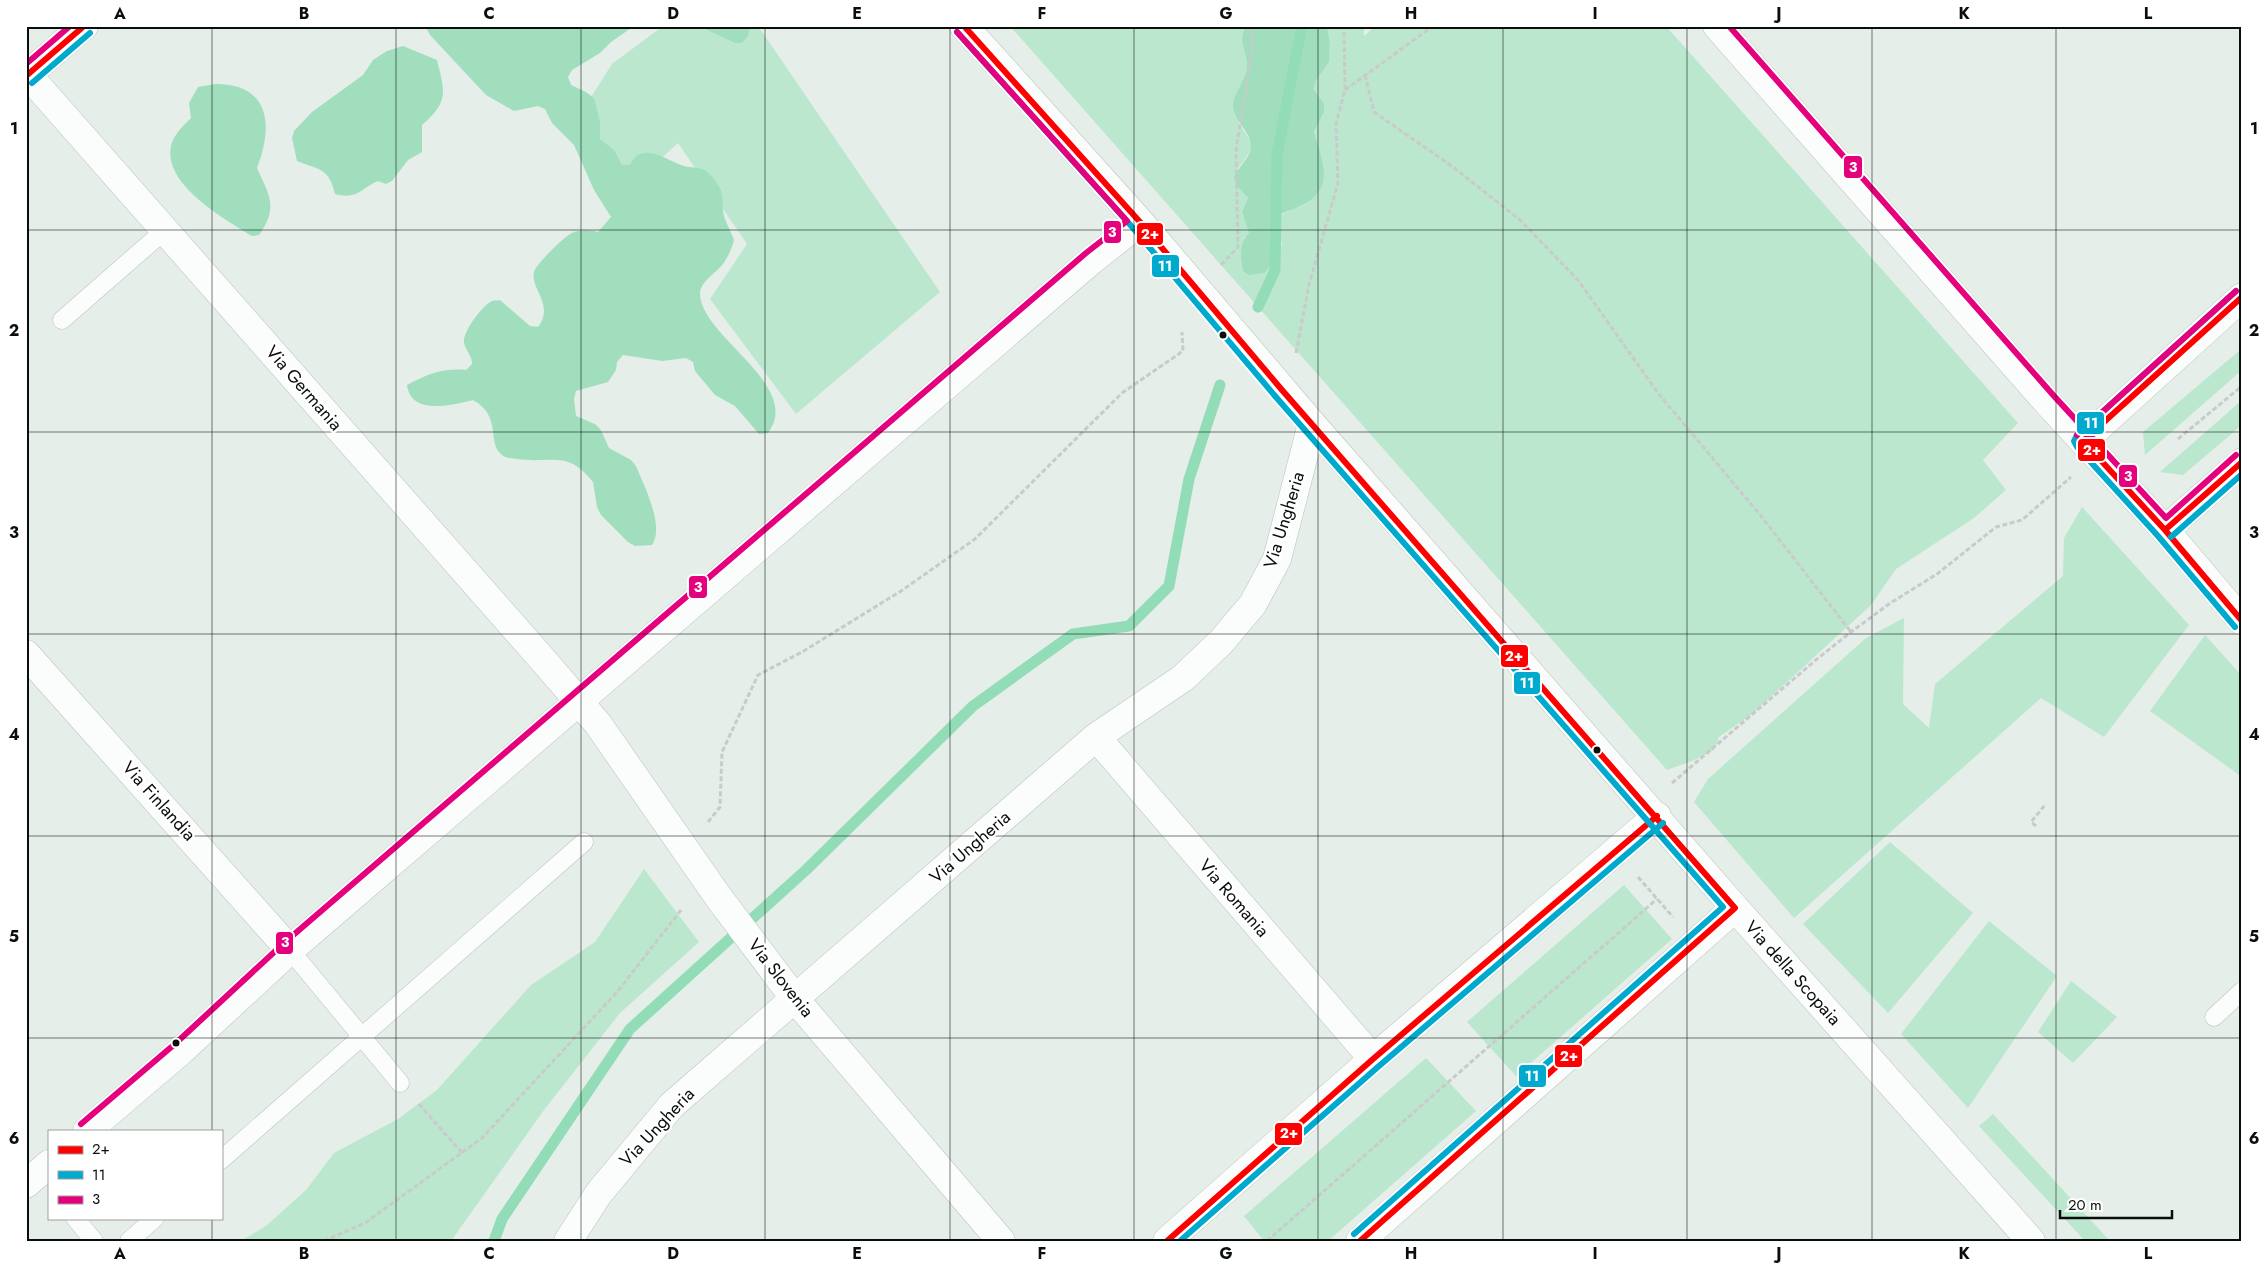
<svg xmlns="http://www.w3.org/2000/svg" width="2268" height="1267" viewBox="0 0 2268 1267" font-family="Jost,sans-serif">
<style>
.green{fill:#bbe7cf}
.forest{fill:#a0debe}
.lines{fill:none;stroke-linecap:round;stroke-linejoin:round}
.stream{stroke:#92ddb7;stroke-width:11}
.lane-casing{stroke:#bbc2be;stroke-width:19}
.street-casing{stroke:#bbc2be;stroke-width:29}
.path{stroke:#c9cbca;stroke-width:3;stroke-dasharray:5 2.5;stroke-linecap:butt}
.lane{stroke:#fbfcfc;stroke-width:18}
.street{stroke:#fbfcfc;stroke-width:28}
.bus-1-casing{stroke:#fff;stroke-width:10}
.bus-2-casing{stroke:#fff;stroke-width:10}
.bus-3-casing{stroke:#fff;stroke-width:10}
.bus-1{stroke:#f00;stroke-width:6}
.bus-2{stroke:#00a9ce;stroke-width:6}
.bus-3{stroke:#e5007d;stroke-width:6}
.grid{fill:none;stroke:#0a0f0c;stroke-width:1;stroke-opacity:0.55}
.bus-dot{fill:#0a0f0c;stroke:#fff;stroke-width:2}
.labels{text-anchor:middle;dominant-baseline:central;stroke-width:5;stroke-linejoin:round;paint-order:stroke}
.street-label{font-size:18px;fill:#0a0f0c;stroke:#fff}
.line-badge{stroke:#fff;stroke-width:2}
.badge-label{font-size:14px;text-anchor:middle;font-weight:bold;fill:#fff}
.neatline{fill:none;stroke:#0a0f0c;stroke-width:2}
.grid-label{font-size:16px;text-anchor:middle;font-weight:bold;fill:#0a0f0c}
</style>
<rect width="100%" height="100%" fill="#e5eee9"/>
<path class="green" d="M663,26H758L940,292L796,414L710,299L747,244L678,143L633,184L579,116L612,64Z
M1010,26H1246C1239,41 1245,50 1247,65C1247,77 1240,88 1235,98L1239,123L1251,142V150L1237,170L1236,185L1248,198L1242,212L1249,233L1243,239L1282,245L1277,220C1284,210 1294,210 1304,205C1335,188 1323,159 1314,132L1324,112V103L1314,90L1315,82L1329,62L1330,44L1327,26H1364V36L1375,26H1666L2018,423L1983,460L2006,490L1974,518L1896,569L1871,605L1752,714L1719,737L1714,750L1692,761L1667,770Z
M2239,351L2242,354V370L2145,455L2143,432Z
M2242,400V425L2183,475L2160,472Z
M2082,507L2189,625L2104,737L2041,698L1794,918L1694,802L1708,779L1866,638L1904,618L1903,704L1929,728L1935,684L2063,576L2064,538Z
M2205,635L2242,676V777L2150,711Z
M1890,842L1973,913L1888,1013L1803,924Z
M644,869L699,942L620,1013L544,1110L451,1241H241L266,1226L306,1190L334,1153L398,1119L437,1090L531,985L595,942Z
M1624,885L1672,939L1516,1076L1467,1022Z
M1989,921L2057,976L1968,1108L1901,1034Z
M2071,981L2117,1017L2073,1063L2038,1032Z
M1426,1058L1476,1111L1328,1241H1264L1244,1216Z
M1993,1114L2110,1241H2085L1979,1126Z"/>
<path class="forest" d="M425,26H634L611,42L600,53L572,70L568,77L571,85L586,92L594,98L600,122V139L614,150L622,165H630C640,143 661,156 676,163C696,173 702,159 718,185C724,194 722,201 723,211C724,220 731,231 734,240C732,248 728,257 723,264C716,273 701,281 700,293C699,336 804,385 768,433L759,434L735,406L715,395L695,371L693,362L686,358L662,361L623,355L617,362L616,370L608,382L576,391L574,399L576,416C602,427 598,423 609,448L631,460L636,466C644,486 665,526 652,545L635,546L628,542L601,515L597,507L593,482C567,449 552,464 517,459C512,459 506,458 502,455C486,443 503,417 473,400C452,405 411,416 407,385C428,374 443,368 466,370L472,364C472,355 466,351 464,343C462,332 483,305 492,301C494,300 497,301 500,300L530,326L538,327C555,305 530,289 534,272C535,265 566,235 572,233C579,229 591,230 598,232L611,217L594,190L574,145L552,123L545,109L538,106L514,111L486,95L430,35Z
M699,26H750L748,36L742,43H735Z
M1246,26H1327L1330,44L1329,62L1315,82L1314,90L1324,103V112L1314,132C1325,166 1336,193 1294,209C1288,211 1281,212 1278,219C1275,227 1282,243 1281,253L1264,273L1249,275L1243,271C1241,257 1238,244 1249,233L1242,212L1248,198L1236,185L1234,177C1238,168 1250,157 1251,148C1252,132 1234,122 1233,106C1233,93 1246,81 1247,67C1247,51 1237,42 1246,26Z
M403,46L437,60C445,92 449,102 422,125V152L408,160L392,181L386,184L378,181C361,188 358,200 335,194C329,168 320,170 297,161L292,138L294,131L312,112L363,75L373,60L387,51Z
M216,84C271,84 273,127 257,168C269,195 279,207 259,235L252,236C225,219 163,185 171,146C173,135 184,125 191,118L189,103L198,87Z"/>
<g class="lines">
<path class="stream" d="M1258,307L1275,270L1277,154L1302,26
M494,1241L502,1219L630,1029L806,870L973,706L1073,634L1129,626L1169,586L1189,479L1220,385"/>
<defs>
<path id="lane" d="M62,320L165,230
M290,950L400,1083
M2214,1017L2242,991
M221,1160L584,842
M75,1218L94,1241
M129,1241L155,1218"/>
<path id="street" d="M964,26L1140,222L1312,424L1735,908L2031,1241
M1717,26L2047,402L2165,530L2242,621
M28,75L543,660L598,724L719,898L795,999L1001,1241
M26,76L84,26
M2083,441L2242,297
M2165,530L2242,462
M26,654L290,950
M1096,737L1373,1059
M87,1131L182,1050L290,950L1092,260L1140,222
M26,1184L49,1164
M568,1241L599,1193L672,1105L1096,737L1183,678L1221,642L1253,604L1277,559L1312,424
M1167,1241L1373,1059L1657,816
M1360,1241L1735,908"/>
</defs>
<use href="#lane" class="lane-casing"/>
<use href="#street" class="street-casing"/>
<path class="path" d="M1365,75L1374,112L1453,167L1520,220L1578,280L1658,393L1761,516L1851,632
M1345,90L1433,26
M1221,265L1238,247L1236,150L1251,57L1253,26
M1296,353L1309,285L1338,183L1336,124L1345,90L1344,26
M2178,439L2242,386
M1672,783L1817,659L1851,632L1889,604L1937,574L1996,527L2022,520L2071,477
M708,822L720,807L722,752L758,675L802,652L901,591L975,539L1122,393L1183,351L1182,332
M2036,826L2031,822L2045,805
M1638,877L1673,917
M419,1104L462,1153
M324,1241L365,1223L482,1138L618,991L681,910
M1267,1241L1657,899"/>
<use href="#lane" class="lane"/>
<use href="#street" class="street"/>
<defs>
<path id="bus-1" d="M964,26L1140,222L1282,390L1735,908L1360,1241
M26,76L84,26
M2242,297L2083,441L2165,530L2242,621
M2165,530L2242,462
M1167,1241L1373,1059L1657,816"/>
<path id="bus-2" d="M957,32L1133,228L1275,396L1723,907L1354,1234
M32,83L90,33
M2171,537L2242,474
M2235,627L2158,536L2077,447L2074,441L2077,435L2236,291
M1180,1241L1379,1066L1663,823"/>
<path id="bus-3" d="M1729,26L2054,396L2166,518L2236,455
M26,64L70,26
M2077,435L2236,291
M81,1124L176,1043L284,943L1086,253L1127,221L957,32"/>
</defs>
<use href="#bus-1" class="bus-1-casing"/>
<use href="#bus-2" class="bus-2-casing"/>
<use href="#bus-3" class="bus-3-casing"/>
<use href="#bus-1" class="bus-1"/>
<use href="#bus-2" class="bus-2"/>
<use href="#bus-3" class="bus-3"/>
</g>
<path class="grid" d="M212,26V1131M396,26V1241M581,26V1241M765,26V1241M950,26V1241M1134,26V1241M1318,26V1241M1503,26V1241M1687,26V1241M1872,26V1241M2056,26V1241M26,230H2242M26,432H2242M26,634H2242M26,836H2242M26,1038H2242M212,1218V1241"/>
<g class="bus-dot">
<circle cx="1223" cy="335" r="4.5"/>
<circle cx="1597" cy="750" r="4.5"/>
<circle cx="176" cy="1043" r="4.5"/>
</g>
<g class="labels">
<g class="street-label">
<text transform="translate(304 388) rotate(49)">Via Germania</text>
<text transform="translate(1284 520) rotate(-73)">Via Ungheria</text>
<text transform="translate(159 801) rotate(48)">Via Finlandia</text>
<text transform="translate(970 847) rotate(-41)">Via Ungheria</text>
<text transform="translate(1234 898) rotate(49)">Via Romania</text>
<text transform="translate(1793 973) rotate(48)">Via della Scopaia</text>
<text transform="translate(781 978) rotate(52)">Via Slovenia</text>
<text transform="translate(657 1127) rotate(-47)">Via Ungheria</text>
</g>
</g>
<g class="line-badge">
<rect x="1843" y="155" width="20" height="24" rx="5" fill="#e5007d"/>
<rect x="1103" y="220" width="19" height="24" rx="5" fill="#e5007d"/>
<rect x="1136" y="222" width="28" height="24" rx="5" fill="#f00"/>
<rect x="1151" y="254" width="29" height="24" rx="5" fill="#00a9ce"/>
<rect x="2076" y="411" width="29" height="24" rx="5" fill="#00a9ce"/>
<rect x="2077" y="438" width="29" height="24" rx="5" fill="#f00"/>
<rect x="2118" y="464" width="20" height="24" rx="5" fill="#e5007d"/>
<rect x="688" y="575" width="20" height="24" rx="5" fill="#e5007d"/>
<rect x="1500" y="644" width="29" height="24" rx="5" fill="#f00"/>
<rect x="1513" y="671" width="28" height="24" rx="5" fill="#00a9ce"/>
<rect x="275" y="931" width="19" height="24" rx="5" fill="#e5007d"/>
<rect x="1554" y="1044" width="29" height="24" rx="5" fill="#f00"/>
<rect x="1518" y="1064" width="29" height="24" rx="5" fill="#00a9ce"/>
<rect x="1274" y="1122" width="29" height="24" rx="5" fill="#f00"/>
</g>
<g class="badge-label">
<text x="1853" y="172">3</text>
<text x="1112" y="237">3</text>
<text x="1150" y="239">2+</text>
<text x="1165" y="271">11</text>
<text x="2091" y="428">11</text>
<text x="2092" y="455">2+</text>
<text x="2128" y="481">3</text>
<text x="698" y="592">3</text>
<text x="1514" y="661">2+</text>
<text x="1527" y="688">11</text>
<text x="285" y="947">3</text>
<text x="1569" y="1061">2+</text>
<text x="1532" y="1081">11</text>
<text x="1289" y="1138">2+</text>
</g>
<rect width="2268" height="1267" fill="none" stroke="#ffffff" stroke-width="55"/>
<rect x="48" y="1130" width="175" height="90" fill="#ffffff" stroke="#9d9f9e"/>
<rect x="58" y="1146" width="25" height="8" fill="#ff0000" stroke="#9d9f9e"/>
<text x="92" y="1154" font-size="15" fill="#0a0f0c">2+</text>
<rect x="58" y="1171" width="25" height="8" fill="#00a9ce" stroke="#9d9f9e"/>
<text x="92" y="1180" font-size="15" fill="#0a0f0c">11</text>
<rect x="58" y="1196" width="25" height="8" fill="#e5007d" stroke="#9d9f9e"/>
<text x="92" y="1204" font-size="15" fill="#0a0f0c">3</text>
<path d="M2060 1210v8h112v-8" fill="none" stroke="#0a0f0c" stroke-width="2.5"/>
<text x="2068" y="1210" font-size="15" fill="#0a0f0c" stroke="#ffffff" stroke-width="4" paint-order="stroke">20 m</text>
<rect x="28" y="28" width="2212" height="1212" class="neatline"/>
<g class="grid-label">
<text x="120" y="19">A</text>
<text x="304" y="19">B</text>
<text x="489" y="19">C</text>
<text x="673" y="19">D</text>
<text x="857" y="19">E</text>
<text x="1042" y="19">F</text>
<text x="1226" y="19">G</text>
<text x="1411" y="19">H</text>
<text x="1595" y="19">I</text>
<text x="1779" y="19">J</text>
<text x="1964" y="19">K</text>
<text x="2148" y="19">L</text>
<text x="14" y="134">1</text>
<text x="2254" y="134">1</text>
<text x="14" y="336">2</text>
<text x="2254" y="336">2</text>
<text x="14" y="538">3</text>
<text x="2254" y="538">3</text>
<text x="14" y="740">4</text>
<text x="2254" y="740">4</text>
<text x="14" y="942">5</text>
<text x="2254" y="942">5</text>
<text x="14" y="1144">6</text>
<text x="2254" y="1144">6</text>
<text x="120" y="1259">A</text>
<text x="304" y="1259">B</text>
<text x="489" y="1259">C</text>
<text x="673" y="1259">D</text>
<text x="857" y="1259">E</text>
<text x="1042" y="1259">F</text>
<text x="1226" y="1259">G</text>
<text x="1411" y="1259">H</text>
<text x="1595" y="1259">I</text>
<text x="1779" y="1259">J</text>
<text x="1964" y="1259">K</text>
<text x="2148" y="1259">L</text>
</g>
</svg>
